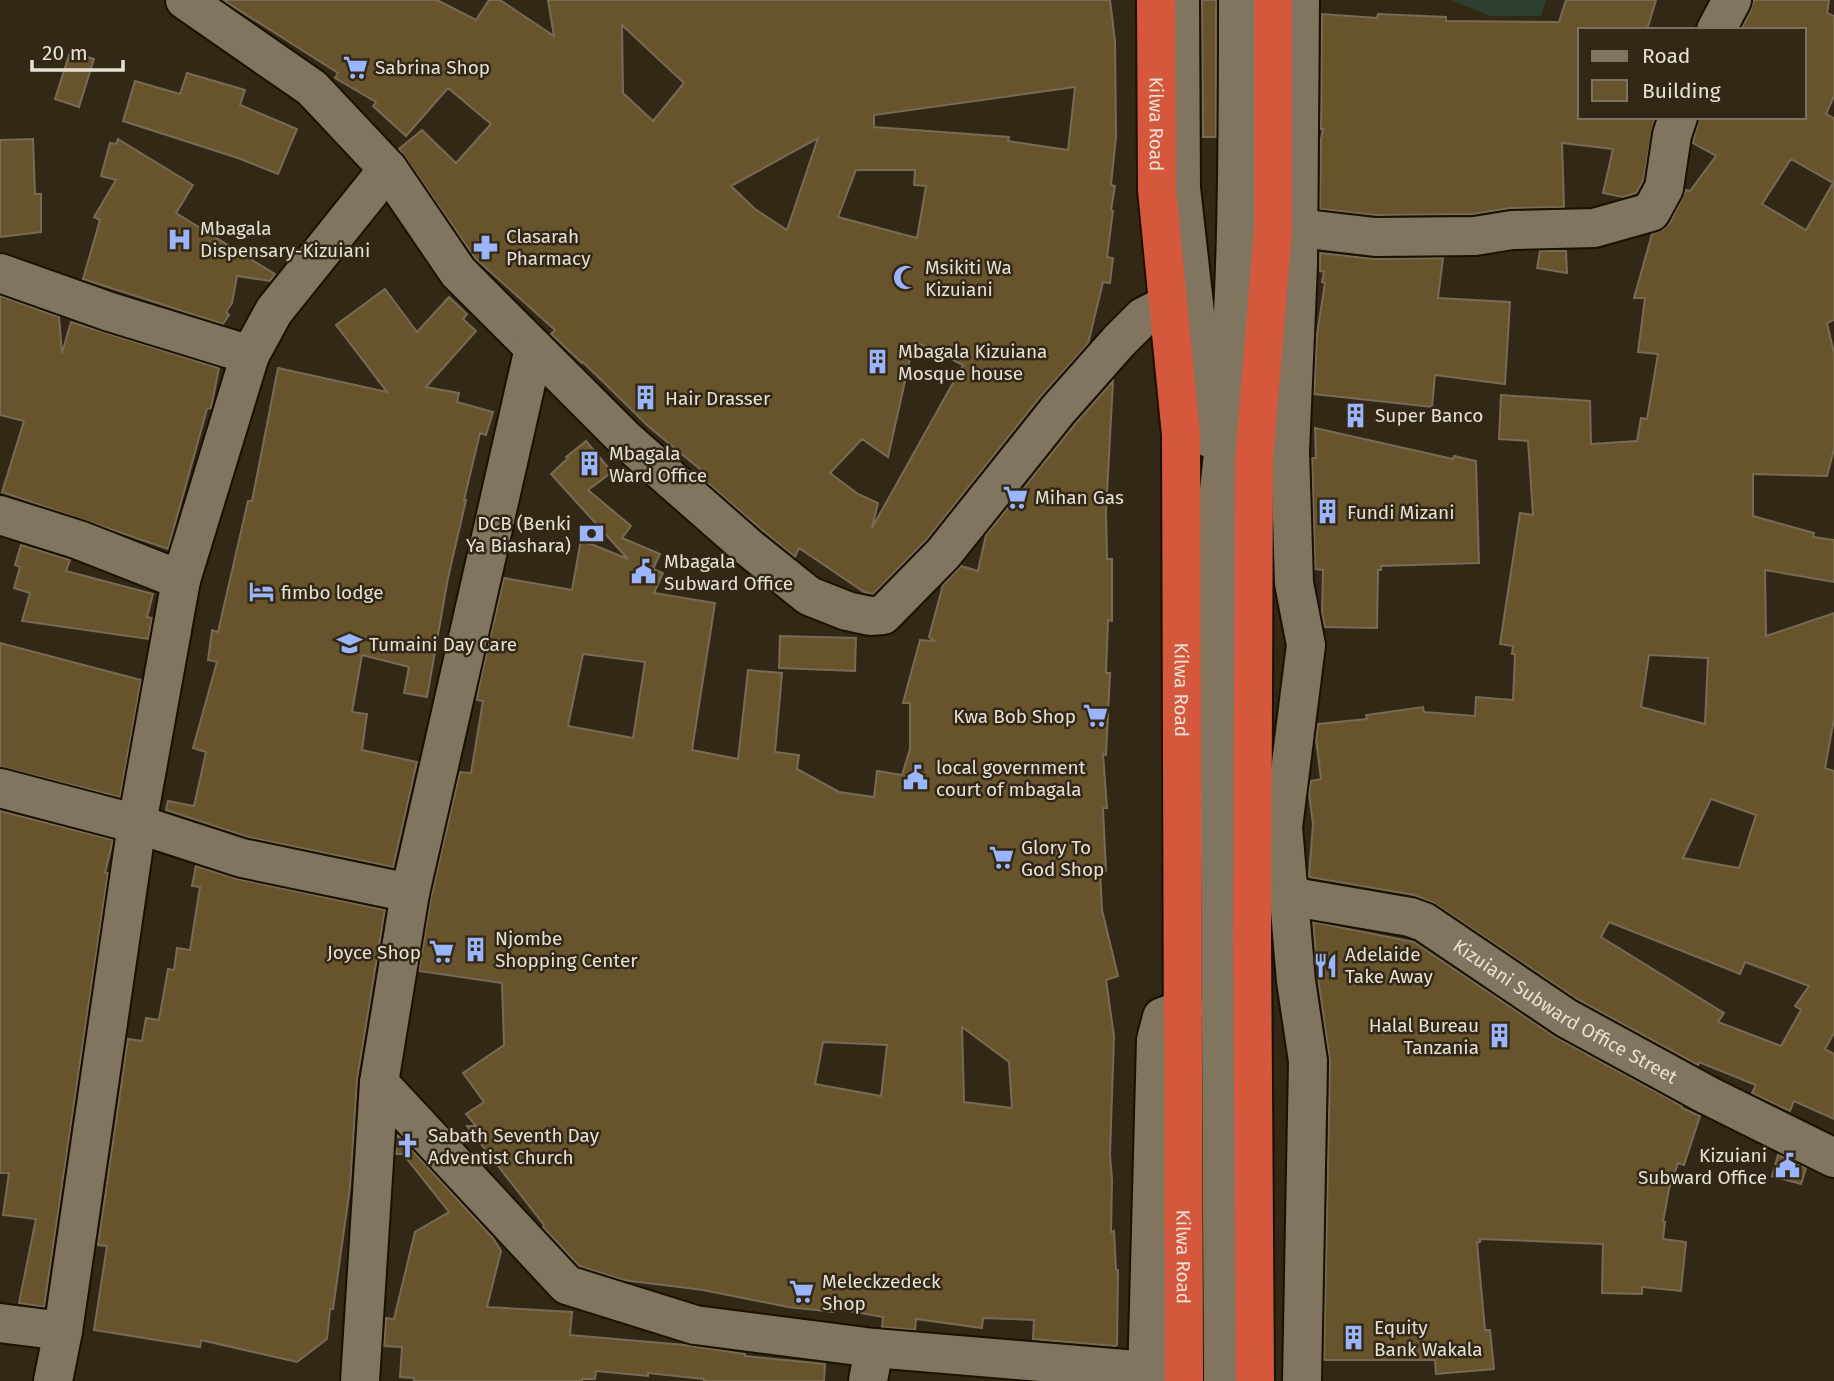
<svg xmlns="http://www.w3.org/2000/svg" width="1834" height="1381" viewBox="0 0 1834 1381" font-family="'Fira Sans',sans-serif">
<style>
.green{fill:#2d402f}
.building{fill:#68542c;stroke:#776b56;stroke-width:2;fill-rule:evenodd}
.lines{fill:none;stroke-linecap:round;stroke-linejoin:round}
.minor-casing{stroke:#1a1101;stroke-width:42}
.highway-casing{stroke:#1a1101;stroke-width:42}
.minor{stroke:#817560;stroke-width:38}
.highway{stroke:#d5583c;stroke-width:38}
.labels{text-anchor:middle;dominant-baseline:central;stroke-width:5;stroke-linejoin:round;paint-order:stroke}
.poi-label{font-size:19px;fill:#e7e1d5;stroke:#322815;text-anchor:start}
.street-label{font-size:19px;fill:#e7e1d5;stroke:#322815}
</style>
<rect width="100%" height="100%" fill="#322815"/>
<path class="green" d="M1451,0H1546L1541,16H1491Z"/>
<path class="building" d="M223,0H437L476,20L489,0H500L554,36L548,0H1110L1115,41L1116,137L1111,185L1115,186L1111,210L1113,211L1107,257L1113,258L1110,283L1103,282L1088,344L1041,396L927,539L873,594L864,592L799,548L795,557L762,530L703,479L707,475L648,426L583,362L582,363L551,334L555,330L475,258L399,149L422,130L456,163L491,124L448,88L406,136L373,106L376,102L335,78L338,73ZM622,25L684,83L653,121L623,93ZM1075,87L1068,150L1008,141L1009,137L874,127V115ZM818,138L787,230L755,209L731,186ZM856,170H915L914,185L926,186L917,238L838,217ZM914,341L963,365L872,528L878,503L858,494L830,473L862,439L888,457Z
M1202,0H1216V137H1203Z
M1566,0H1656L1647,30H1580V117H1655L1643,181L1636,193L1623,197L1603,193L1613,149L1562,143L1564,207L1511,208L1473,214L1376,215L1320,209L1321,139L1323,129H1321L1322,14L1377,18L1378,14L1446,17V21L1559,22Z
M1754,0H1829L1827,13L1834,16V96L1826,114L1834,118V320L1827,323L1834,353V449L1827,476L1753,474V516L1814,533L1813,537L1834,540V582L1765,570L1766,636L1834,613V719L1825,768L1834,771V1033L1825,1049L1834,1054V1119L1794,1101L1790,1111L1752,1093L1756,1085L1699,1062L1698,1065L1577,999L1432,902L1414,895L1309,877V875L1313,824L1309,793L1311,781L1321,779L1316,739L1318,724L1367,719L1366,715L1423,707L1424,712L1475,716L1476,697L1513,700L1515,654H1512L1513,646L1500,644L1520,513L1533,515L1528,441L1499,439L1501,395L1590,401L1591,444L1637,441L1641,418L1647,419L1658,354L1638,352L1645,298H1634L1652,234L1664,229L1670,223L1686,190L1690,191L1716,156L1693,143L1699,117H1804V30H1741L1751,10ZM1791,159L1833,183L1806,230L1762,204ZM1649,655L1708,658L1705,724L1641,707ZM1711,799L1756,815L1739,868L1683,858ZM1609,922L1740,974L1745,962L1809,986L1795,1006L1801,1010L1781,1046L1718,1022L1724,1013L1601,937Z
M70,52L94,59L79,107L55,99Z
M187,73L245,90L240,105L297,129L278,174L238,158L123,121L135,81L180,94Z
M33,139L35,194H41V232L0,237V140Z
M118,139L193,185L176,213L275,274L270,281L237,276L232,303L226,312L229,315L223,324L83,279L100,220L94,217L116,180L101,176L110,143L116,144Z
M1540,251H1566L1567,273L1537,268Z
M1320,253L1375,259L1443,258L1438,298L1510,302L1505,384L1435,375L1432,407L1314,394L1317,334L1325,283L1322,282L1324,272L1320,271Z
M385,289L417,332L449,297L467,314L463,319L476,331L426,387L459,393L457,402L493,412L486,435L480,433L464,500H466L448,578L427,697L404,693L409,667L362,655L352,712L367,714L362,750L417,762L393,867L248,837L166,810L168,801L194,806L206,752L193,748L217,662L208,660L212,630L218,632L248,501H252L278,368L387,392L336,325Z
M0,296L59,317L62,353L71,322L219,368L211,408L207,409L168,549L2,492L24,421L0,415Z
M1113,381L1106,512L1107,559H1112V621L1108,620L1106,673H1110L1106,755L1103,754L1107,808H1103L1106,871H1100L1102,910L1118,976L1106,980L1114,1036L1110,1155L1112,1180L1111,1232L1114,1231L1116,1270H1118L1117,1345L1115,1346L1033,1339L1034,1320L983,1318L982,1328L916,1319L915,1330L882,1327L883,1317L833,1308V1312L788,1307L703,1290L623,1280L579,1266L543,1227L544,1225L467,1126H476L466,1114L484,1102L463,1073L504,1045L502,983L419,971L431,897L460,772L471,773L483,701L477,700L478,691L504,578L572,590L581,540L628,559L551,474L568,458L566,457L586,441L612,472L588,490L631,526L622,538L660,554L653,569L663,573L654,593L715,603L692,750L738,759L748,670L782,673L775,752L799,755L797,769L839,792L874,797L877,771L902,775L910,749V703H903L920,640L934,641L929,637L943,585L961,566L978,571L986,535L1075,424ZM583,654L645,662L633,738L568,726ZM962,1027L1009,1062L1012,1108L964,1102ZM823,1042L887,1045L881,1096L815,1084Z
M1315,428L1453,459L1454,456L1476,461L1479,563L1381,566V570H1378L1377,628L1325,627L1322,614L1323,570L1315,569L1312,458H1316Z
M21,545L70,560L66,571L153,594L147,617L152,618L148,639L22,621L30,593L14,588L20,567L15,565Z
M780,636L856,638L855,671L779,668Z
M0,643L141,680L120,797L0,767Z
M0,811L113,840L105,873H108L44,1307L19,1303L36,1219L3,1215L9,1173H0Z
M196,866L238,879L385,910L357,1079L350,1187L333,1309H330L327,1339L297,1362L201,1340L200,1347L94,1330L107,1246L98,1245L128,1039L142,1041L146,1018L159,1020L168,969L174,970L177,948L190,950L200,887L192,886Z
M1313,922L1414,942L1555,1037L1682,1106V1108L1700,1116L1684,1165L1678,1163L1669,1189L1663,1222H1665L1663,1239L1686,1242L1681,1291L1642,1287V1294L1602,1293L1603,1244L1480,1239V1242L1477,1243L1485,1330H1490L1494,1369L1436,1374L1435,1360H1324L1330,1061L1318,978Z
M398,1135L493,1238L501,1251L487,1307L572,1312L570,1335L685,1345L745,1354V1356L825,1364L824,1381H704V1379L648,1373V1376L596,1371L595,1379H582V1381H414V1378L400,1377L402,1347L384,1346L386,1318L394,1319L415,1232L449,1212L403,1154H396Z
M1778,1155L1806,1168L1801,1184L1772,1176Z"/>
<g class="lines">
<defs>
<g id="minor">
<path d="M185,0L312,88L388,169L458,272L625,439L748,547L809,596L847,611L870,616L883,615L943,554L1058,410L1119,341L1143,317L1168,304"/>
<path d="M1180,0L1181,188L1209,438"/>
<path d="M1300,0L1298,265L1290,451L1294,583L1306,645L1283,827L1296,981L1308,1061L1302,1381"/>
<path d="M1716,30L1732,0"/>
<path d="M1273,229L1298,228L1375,237L1475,236L1512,230L1594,228L1651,212L1664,188L1672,135L1678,117"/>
<path d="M0,273L110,312L250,355"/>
<path d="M0,515L79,540L181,580"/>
<path d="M0,788L137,824L242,858L410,893"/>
<path id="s1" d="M1288,896L1410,917L1424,922L1566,1018L1707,1095L1834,1158"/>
<path d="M379,1083L567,1285L695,1325L874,1348L1184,1374"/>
<path d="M0,1323L63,1331"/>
<path d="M53,1381L63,1331L137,824L181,580L250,355L274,311L388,169"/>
<path d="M360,1381L379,1083L410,893L534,348"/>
<path d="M868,1381L874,1348"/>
<path d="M1147,1381L1156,1040L1162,1017L1184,1009"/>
<path d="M1223,1381L1218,499C1238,334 1238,167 1238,0"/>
</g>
<g id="highway">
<path id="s2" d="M1156,0L1157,190L1181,435L1184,1381"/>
<path d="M1255,1381L1252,937L1254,460L1273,229V0"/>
</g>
</defs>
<use href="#minor" class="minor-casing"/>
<use href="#highway" class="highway-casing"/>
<use href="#minor" class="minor"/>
<use href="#highway" class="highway"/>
</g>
<defs>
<symbol id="supermarket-bare" viewBox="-9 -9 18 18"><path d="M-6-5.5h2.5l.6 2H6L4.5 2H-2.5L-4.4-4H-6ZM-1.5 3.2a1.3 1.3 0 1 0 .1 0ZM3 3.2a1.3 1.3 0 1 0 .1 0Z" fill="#9bb5fd" stroke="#322815" stroke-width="2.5" paint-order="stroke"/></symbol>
<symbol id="hospital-bare" viewBox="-9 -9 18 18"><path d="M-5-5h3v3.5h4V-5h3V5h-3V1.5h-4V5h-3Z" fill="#9bb5fd" stroke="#322815" stroke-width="2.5" paint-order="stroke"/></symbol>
<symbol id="pharmacy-bare" viewBox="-9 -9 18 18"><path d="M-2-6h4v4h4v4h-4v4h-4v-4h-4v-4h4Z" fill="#9bb5fd" stroke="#322815" stroke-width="2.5" paint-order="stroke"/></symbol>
<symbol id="mosque-bare" viewBox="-9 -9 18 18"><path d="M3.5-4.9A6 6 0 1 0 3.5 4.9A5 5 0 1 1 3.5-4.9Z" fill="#9bb5fd" stroke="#322815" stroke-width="2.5" paint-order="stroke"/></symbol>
<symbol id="building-bare" viewBox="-9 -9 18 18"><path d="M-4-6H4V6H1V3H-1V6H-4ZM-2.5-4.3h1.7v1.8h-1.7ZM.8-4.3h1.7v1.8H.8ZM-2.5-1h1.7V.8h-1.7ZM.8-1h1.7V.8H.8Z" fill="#9bb5fd" stroke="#322815" stroke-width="2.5" paint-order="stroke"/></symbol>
<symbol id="bank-bare" viewBox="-9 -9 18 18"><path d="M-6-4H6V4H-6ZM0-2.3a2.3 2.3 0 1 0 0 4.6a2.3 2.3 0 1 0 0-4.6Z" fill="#9bb5fd" stroke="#322815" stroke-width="2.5" paint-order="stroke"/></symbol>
<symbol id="civic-bare" viewBox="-9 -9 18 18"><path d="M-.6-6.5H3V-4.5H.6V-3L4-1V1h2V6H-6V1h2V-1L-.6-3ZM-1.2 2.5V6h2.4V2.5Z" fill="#9bb5fd" stroke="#322815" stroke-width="2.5" paint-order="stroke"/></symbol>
<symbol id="hotel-bare" viewBox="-9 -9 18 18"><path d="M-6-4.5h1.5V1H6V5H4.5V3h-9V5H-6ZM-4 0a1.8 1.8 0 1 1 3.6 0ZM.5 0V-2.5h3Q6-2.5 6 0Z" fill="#9bb5fd" stroke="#322815" stroke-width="2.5" paint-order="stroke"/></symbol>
<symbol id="school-bare" viewBox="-9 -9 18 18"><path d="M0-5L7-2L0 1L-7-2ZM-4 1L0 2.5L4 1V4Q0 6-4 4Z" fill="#9bb5fd" stroke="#322815" stroke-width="2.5" paint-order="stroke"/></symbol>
<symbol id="restaurant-bare" viewBox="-9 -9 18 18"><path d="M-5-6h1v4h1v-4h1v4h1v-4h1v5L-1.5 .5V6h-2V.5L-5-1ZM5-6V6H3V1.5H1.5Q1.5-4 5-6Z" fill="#9bb5fd" stroke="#322815" stroke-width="2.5" paint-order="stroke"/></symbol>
<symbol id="church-bare" viewBox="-9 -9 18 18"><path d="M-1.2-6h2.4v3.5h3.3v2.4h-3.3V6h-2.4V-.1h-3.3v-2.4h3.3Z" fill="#9bb5fd" stroke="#322815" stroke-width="2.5" paint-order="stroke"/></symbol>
</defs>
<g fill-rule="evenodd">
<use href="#supermarket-bare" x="338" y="50" width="35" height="35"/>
<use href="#hospital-bare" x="162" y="222" width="35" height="35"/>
<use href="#pharmacy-bare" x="468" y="230" width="35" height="35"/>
<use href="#mosque-bare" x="888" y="260" width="35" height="35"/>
<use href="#building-bare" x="860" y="344" width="35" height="35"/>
<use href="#building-bare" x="628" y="380" width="35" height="35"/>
<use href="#building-bare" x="1338" y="398" width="35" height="35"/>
<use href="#building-bare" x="572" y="446" width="35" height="35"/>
<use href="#supermarket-bare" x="998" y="480" width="35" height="35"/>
<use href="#building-bare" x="1310" y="494" width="35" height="35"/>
<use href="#bank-bare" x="574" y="516" width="35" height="35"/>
<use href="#civic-bare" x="626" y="554" width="35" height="35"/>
<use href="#hotel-bare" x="244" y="574" width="35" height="35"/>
<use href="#school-bare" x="332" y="626" width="35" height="35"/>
<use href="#supermarket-bare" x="1078" y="698" width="35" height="35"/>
<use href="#civic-bare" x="898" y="760" width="35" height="35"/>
<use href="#supermarket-bare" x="984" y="840" width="35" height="35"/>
<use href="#building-bare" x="458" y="932" width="35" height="35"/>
<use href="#supermarket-bare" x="424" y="934" width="35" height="35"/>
<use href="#restaurant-bare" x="1308" y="948" width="35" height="35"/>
<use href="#building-bare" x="1482" y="1018" width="35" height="35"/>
<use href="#church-bare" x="390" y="1128" width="35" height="35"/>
<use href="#civic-bare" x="1770" y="1148" width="35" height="35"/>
<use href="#supermarket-bare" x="784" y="1274" width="35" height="35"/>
<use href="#building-bare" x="1336" y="1320" width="35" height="35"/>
</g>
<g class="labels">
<g class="poi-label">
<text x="375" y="67">Sabrina Shop</text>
<text x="200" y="228">Mbagala<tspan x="200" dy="22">Dispensary-Kizuiani</tspan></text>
<text x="506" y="236">Clasarah<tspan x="506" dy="22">Pharmacy</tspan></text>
<text x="925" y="267">Msikiti Wa<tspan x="925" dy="22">Kizuiani</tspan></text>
<text x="898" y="351">Mbagala Kizuiana<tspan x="898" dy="22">Mosque house</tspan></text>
<text x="665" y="398">Hair Drasser</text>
<text x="1375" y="415">Super Banco</text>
<text x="609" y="453">Mbagala<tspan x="609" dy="22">Ward Office</tspan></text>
<text x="1035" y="497">Mihan Gas</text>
<text x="1347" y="512">Fundi Mizani</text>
<text x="571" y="523" text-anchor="end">DCB (Benki<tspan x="571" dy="22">Ya Biashara)</tspan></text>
<text x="664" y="561">Mbagala<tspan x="664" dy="22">Subward Office</tspan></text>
<text x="281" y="592">fimbo lodge</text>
<text x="369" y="644">Tumaini Day Care</text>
<text x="1076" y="716" text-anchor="end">Kwa Bob Shop</text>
<text x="936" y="767">local government<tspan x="936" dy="22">court of mbagala</tspan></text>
<text x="1021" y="847">Glory To<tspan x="1021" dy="22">God Shop</tspan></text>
<text x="495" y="938">Njombe<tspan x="495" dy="22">Shopping Center</tspan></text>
<text x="421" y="952" text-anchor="end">Joyce Shop</text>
<text x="1345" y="954">Adelaide<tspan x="1345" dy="22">Take Away</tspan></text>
<text x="1479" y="1025" text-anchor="end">Halal Bureau<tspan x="1479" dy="22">Tanzania</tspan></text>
<text x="428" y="1135">Sabath Seventh Day<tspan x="428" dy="22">Adventist Church</tspan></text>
<text x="1767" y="1155" text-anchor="end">Kizuiani<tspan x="1767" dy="22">Subward Office</tspan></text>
<text x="822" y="1281">Meleckzedeck<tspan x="822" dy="22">Shop</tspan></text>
<text x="1374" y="1327">Equity<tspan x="1374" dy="22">Bank Wakala</tspan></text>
</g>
<g class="street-label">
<text stroke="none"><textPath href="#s2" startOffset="124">Kilwa Road</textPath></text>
<text stroke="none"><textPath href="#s2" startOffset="691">Kilwa Road</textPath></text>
<text stroke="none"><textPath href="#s1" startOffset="306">Kizuiani Subward Office Street</textPath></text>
<text stroke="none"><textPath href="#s2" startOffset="1258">Kilwa Road</textPath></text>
</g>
</g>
<rect x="1578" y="28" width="228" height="91" fill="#322815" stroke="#7a7262" stroke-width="2"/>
<rect x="1592" y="51" width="35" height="10" fill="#817560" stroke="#7a7262" stroke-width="2"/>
<text x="1642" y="63" font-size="21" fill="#e7e1d5">Road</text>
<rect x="1592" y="80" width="35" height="21" fill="#68542c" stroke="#7a7262" stroke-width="2"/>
<text x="1642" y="98" font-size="21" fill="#e7e1d5">Building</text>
<path d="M32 60v10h91v-10" fill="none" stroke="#e7e1d5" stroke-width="3.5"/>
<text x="42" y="60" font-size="21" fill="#e7e1d5" stroke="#322815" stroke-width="5" paint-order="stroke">20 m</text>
</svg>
